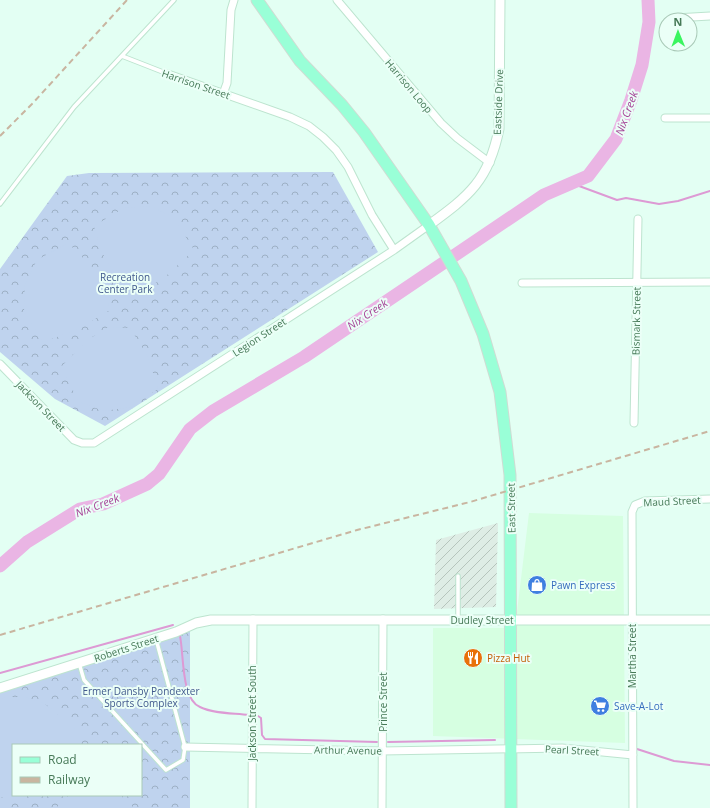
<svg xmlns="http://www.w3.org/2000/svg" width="710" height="808" viewBox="0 0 710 808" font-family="'Open Sans',sans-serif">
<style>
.commercial{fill:#d6ffe1}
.industrial{fill:url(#industrial-furrows)}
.forest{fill:url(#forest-crowns);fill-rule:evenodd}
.pitch{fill:#bfd3ee}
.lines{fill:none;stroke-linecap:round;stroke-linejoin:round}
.stream{stroke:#dd9ad4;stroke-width:2}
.river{stroke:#eab5e4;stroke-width:13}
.service-casing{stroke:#bde4cf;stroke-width:5.5}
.minor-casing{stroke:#bde4cf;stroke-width:9}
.tertiary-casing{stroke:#bde4cf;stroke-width:11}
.primary-casing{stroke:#cfdcd3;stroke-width:13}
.service{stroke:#fff;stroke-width:3.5}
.minor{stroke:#fff;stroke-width:7}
.tertiary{stroke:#fff;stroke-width:9}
.primary{stroke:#99ffd7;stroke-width:11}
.rail{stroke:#c9b5a0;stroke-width:2;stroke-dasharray:6 4;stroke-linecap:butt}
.labels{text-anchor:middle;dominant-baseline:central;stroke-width:4;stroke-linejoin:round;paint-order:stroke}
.street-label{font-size:10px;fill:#467957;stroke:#ebfff7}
.park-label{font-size:10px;fill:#41598d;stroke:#ebfff7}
.shop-label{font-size:10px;fill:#366cbe;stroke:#ebfff7;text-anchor:start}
.food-label{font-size:10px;fill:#c56008;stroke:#ebfff7;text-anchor:start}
.water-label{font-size:11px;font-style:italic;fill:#a64598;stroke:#ebfff7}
</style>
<defs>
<pattern id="industrial-furrows" width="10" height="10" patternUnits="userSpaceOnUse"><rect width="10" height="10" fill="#deede5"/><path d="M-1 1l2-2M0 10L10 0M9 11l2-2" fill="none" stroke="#b6c5bc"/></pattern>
<pattern id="forest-crowns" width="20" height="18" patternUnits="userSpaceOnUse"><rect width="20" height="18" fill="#bfd3ee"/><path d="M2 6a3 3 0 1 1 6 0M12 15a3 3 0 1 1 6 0" fill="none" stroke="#9db0c4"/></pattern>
</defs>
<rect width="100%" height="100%" fill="#e3fff3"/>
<path class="commercial" d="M529,513L623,516L625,743L433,736V628H515Z"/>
<path class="industrial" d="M498,523L496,607L434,609L436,540Z"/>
<path class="forest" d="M333,172L378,252L105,426L55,399L0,352V269L67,176L89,173Z
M190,631V808H0V693ZM13,745H141V795H13Z"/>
<path class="pitch" d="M151,206L174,218L194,250L166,276L142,292L125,290L101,251L94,226L124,208Z
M68,243L96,271L110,295L108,311L79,329L43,342L24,311L25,284L37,260Z
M108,327L130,328L148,357L158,389L131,407L104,411L79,402L61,367L86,341Z
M7,697H26L45,704L86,737L78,745H13V795H26L22,799H4L0,795V699Z
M69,795H120L134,808H56Z"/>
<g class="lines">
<path class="stream" d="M571,183L617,200L626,198L659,204L678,201L710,191
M180,636C184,655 181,699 200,707C214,714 234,713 249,715
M0,673L173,625
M258,716L261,718L262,735L265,739L377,742
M388,742L495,740
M637,749L674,761L710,765"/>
<path class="river" d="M0,566L27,542L80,509L103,504L147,484L159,474L190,429L213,411L304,357L544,195L588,176L616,139L631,100L642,65L649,22L648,0"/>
<defs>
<path id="service" d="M122,56L168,74
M0,204L74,107L174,0
M458,619V576
M79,663L84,680L166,770L183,760L185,747L156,639"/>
<path id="minor" d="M337,0L441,123L457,138L490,163
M675,18L710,16
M168,74L290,117L309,126L323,137L336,150L348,167L372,215L394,250
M223,94L227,83L231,10L234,0
M665,118H710
M522,283L710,282
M0,364L74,440L82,443H94L394,250L429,225
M634,423L638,219
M185,747L382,751L562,748L633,755
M252,808L253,619
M382,808L383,619
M633,808L632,512L635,505L645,501L710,499"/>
<path id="tertiary" d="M429,225C469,196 489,180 499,129L500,0
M0,688L176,632L196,623L211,620H710"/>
<path id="primary" d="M257,0L300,61L342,105L364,132L429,225L461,281L483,334L500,392L510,475L511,808"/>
</defs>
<use href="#service" class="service-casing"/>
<use href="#minor" class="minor-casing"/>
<use href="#tertiary" class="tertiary-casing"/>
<use href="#primary" class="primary-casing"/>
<use href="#service" class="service"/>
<use href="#minor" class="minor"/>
<use href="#tertiary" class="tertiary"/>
<use href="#primary" class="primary"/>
<path class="rail" d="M0,136L32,104L127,0
M0,635L357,530L470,502L710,431"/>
</g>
<defs>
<symbol id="shop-disc" viewBox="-11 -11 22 22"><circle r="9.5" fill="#3f7fe0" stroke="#ebfff7"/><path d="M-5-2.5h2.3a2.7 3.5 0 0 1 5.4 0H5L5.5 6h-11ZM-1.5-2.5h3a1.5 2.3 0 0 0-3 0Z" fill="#fff"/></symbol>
<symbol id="restaurant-disc" viewBox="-11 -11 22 22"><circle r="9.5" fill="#e8710a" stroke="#ebfff7"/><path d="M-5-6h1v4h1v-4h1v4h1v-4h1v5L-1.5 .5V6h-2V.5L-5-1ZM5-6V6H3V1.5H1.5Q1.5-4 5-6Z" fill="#fff"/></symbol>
<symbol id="supermarket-disc" viewBox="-11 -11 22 22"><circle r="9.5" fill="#3f7fe0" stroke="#ebfff7"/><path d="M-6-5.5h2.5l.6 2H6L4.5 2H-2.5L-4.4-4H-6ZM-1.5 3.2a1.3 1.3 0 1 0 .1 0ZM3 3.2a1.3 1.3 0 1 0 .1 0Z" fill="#fff"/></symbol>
</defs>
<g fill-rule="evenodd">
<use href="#shop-disc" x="526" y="574" width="22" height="22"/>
<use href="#restaurant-disc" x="462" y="647" width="22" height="22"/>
<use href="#supermarket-disc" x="589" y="695" width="22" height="22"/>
</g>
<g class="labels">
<g class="street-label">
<text transform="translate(196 84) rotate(19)">Harrison Street</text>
<text transform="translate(409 86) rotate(50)">Harrison Loop</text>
<text transform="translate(498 102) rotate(-88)">Eastside Drive</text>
<text transform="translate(636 321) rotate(-89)">Bismark Street</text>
<text transform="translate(259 337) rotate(-33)">Legion Street</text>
<text transform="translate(41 406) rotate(46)">Jackson Street</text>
<text transform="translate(672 501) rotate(-3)">Maud Street</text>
<text transform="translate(511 508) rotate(-91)">East Street</text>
<text x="482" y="620">Dudley Street</text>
<text transform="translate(126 648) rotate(-18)">Roberts Street</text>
<text transform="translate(632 656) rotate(-90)">Martha Street</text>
<text transform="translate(383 702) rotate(-90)">Prince Street</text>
<text transform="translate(252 713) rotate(-90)">Jackson Street South</text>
<text transform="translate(348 750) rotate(1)">Arthur Avenue</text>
<text transform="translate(572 750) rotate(3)">Pearl Street</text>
</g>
<g class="park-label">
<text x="125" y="277">Recreation<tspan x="125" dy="12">Center Park</tspan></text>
<text x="141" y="691">Ermer Dansby Pondexter<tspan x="141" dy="12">Sports Complex</tspan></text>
</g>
<g class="shop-label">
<text x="551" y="585">Pawn Express</text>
<text x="614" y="706">Save-A-Lot</text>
</g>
<g class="food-label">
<text x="487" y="658">Pizza Hut</text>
</g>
<g class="water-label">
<text transform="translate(626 113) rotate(-70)">Nix Creek</text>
<text transform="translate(367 314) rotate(-34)">Nix Creek</text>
<text transform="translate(97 505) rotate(-21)">Nix Creek</text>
</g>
</g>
<rect x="12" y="744" width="130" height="52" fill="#ebfff7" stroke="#a9c9b7"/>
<rect x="20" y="757" width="20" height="6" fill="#99ffd7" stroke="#a9c9b7"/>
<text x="48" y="764" font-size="12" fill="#467957">Road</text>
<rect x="20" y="777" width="20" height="6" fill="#c9b5a0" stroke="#a9c9b7"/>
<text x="48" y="784" font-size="12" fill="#467957">Railway</text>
<g transform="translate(678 32) rotate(359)"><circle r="19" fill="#ebfff7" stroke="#a9c9b7"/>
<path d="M0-3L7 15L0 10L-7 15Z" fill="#3bf560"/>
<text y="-6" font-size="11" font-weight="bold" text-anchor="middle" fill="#467957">N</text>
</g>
</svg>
